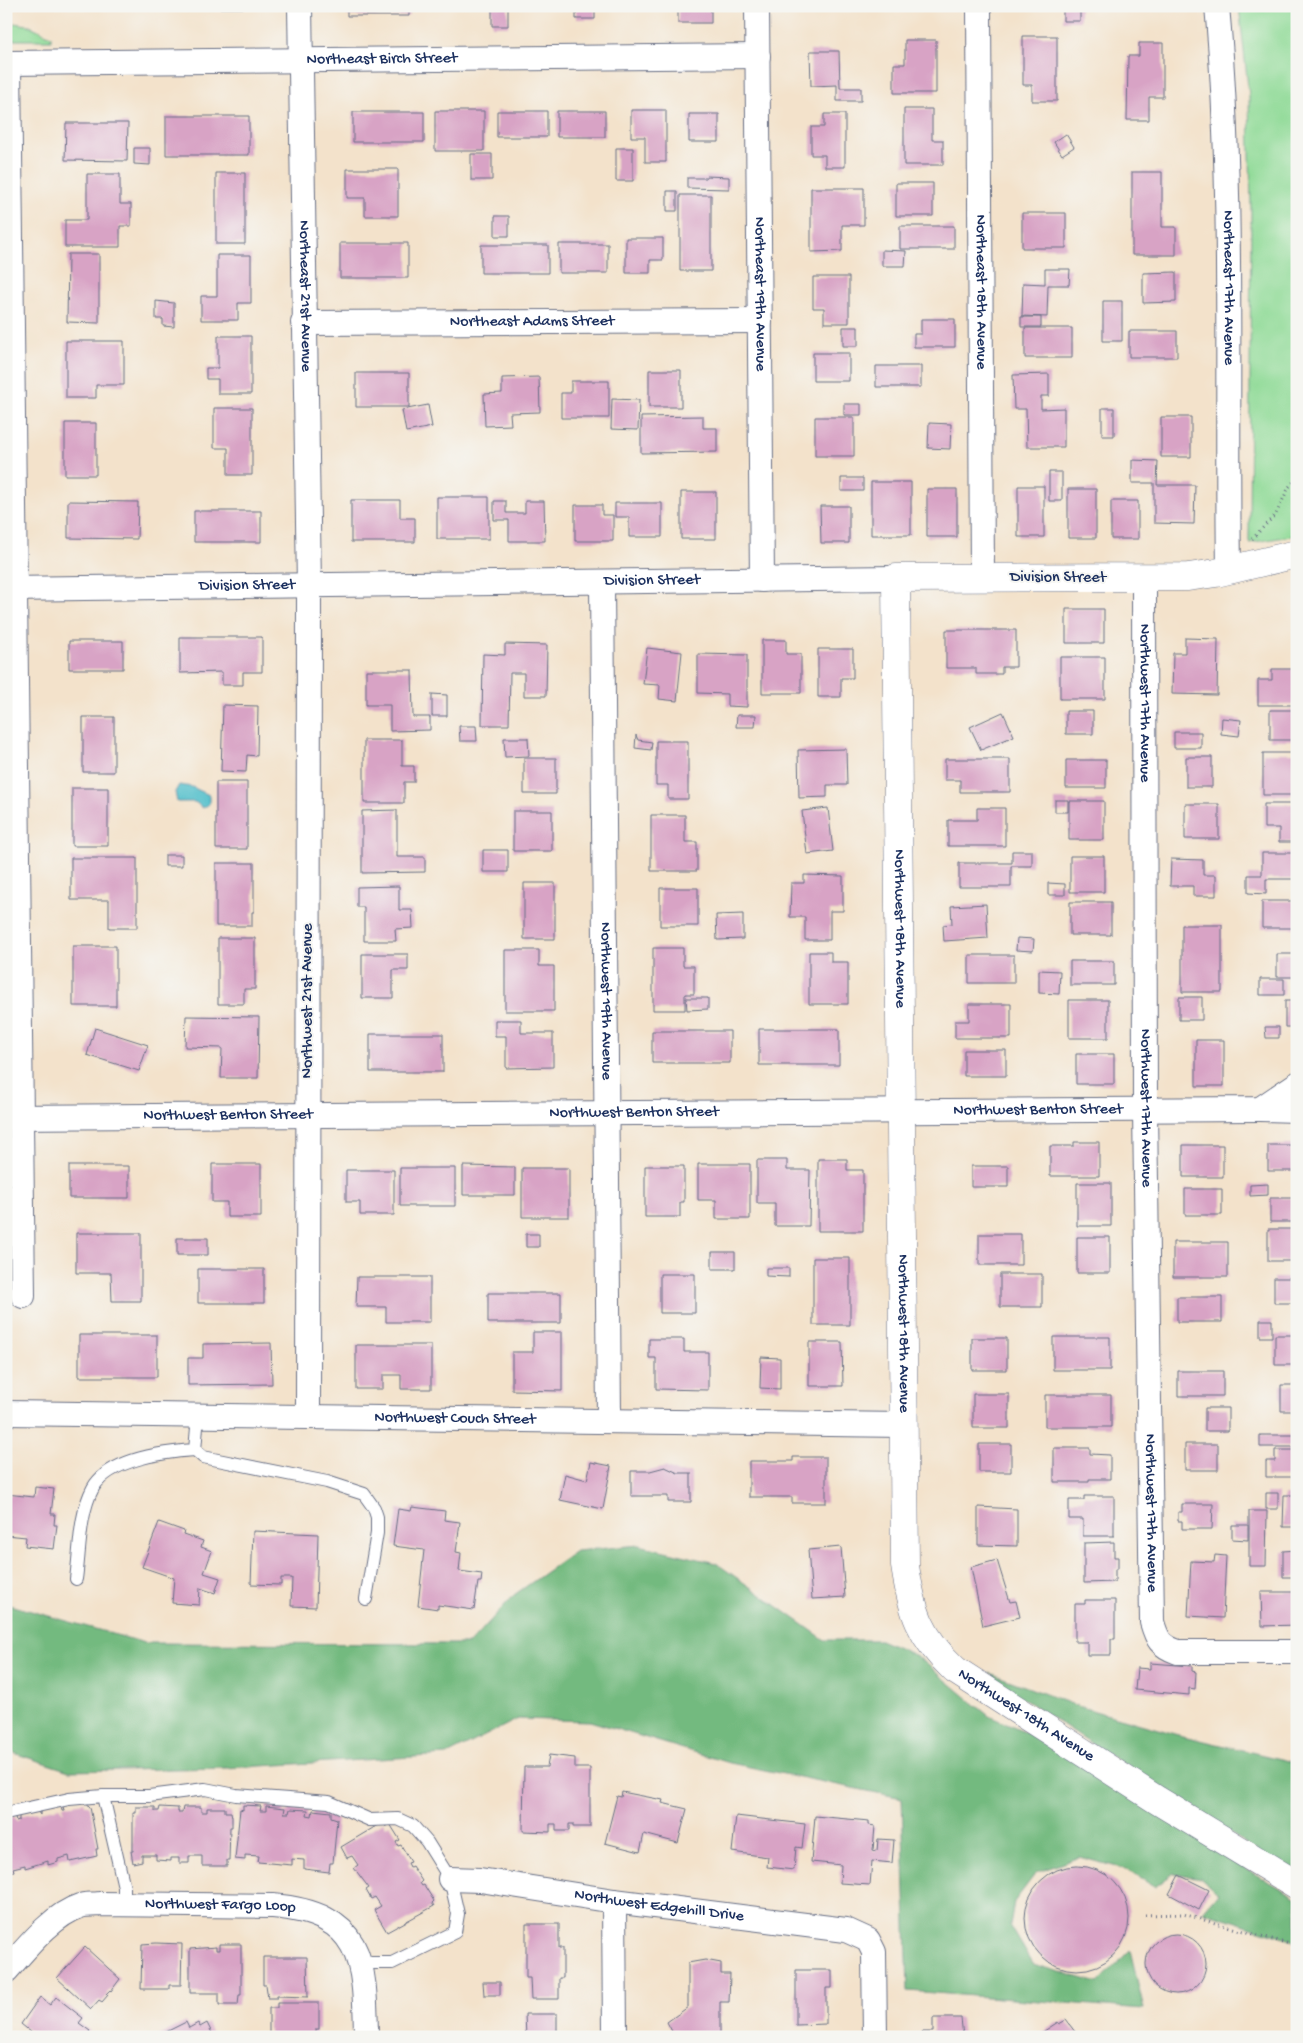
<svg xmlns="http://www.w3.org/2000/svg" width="1303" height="2043" viewBox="0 0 1303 2043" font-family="'Gochi Hand',sans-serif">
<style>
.green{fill:#8fda96;stroke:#55847a}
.forest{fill:#73ba7f;stroke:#47746e}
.water{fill:#52bfcb;stroke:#367794}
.building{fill:#d8a3c5}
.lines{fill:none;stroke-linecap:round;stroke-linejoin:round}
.lane-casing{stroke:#676e84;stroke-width:14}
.street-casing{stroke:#676e84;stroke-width:26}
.secondary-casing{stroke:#676e84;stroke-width:29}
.path{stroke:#676e84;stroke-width:3;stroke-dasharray:1 4;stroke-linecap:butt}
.lane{stroke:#fff;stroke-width:12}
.street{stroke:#fff;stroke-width:24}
.secondary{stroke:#fff;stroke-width:28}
.labels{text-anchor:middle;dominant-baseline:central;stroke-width:4;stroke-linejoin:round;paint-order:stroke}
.street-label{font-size:16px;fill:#1b2f5e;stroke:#f6f6f2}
</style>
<rect width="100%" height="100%" fill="#f6f6f2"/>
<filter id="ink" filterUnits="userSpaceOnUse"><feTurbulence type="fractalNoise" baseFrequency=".02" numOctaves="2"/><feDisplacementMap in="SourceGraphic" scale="10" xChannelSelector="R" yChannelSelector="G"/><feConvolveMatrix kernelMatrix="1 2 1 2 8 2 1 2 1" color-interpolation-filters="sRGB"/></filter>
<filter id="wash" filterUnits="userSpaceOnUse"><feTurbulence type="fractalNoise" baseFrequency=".0096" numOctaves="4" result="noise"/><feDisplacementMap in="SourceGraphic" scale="20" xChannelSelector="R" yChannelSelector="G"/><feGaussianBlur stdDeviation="1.12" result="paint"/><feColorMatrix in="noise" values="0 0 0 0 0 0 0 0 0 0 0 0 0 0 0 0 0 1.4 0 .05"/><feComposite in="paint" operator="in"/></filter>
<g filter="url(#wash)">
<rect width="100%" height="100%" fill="#f3e2cb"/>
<path class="green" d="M1239,6H1297V535L1249,543L1251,210L1249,96Z
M6,22L28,25L51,36V40H6Z"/>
<path class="forest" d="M639,1545L716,1563L825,1640H880L917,1656L989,1716L1037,1738L1138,1797L1223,1856L1297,1898V1942L1203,1911L1218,1893L1201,1878L1174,1873L1155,1887L1125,1869L1079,1857L1036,1873L1014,1902L1010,1925L1033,1964L1098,1983L1130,1950L1144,2009L908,1991L902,1798L730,1763L590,1721L518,1719L447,1755L226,1768L69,1771L14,1753L6,1747V1604L145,1643L469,1644L514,1595L576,1551Z
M990,1673L1077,1706L1179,1735L1297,1763V1877L1005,1687Z"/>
<path class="water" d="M179,785L192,787L209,795V804L203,808L195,802H177L175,792Z"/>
<g id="blocks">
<path class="building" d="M156,6H245V8H156Z
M347,6H409V16H347Z
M492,6H508V26H492Z
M576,6H595V19H576Z
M678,6H711V23H678Z
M808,6H835V9H808Z
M1063,6H1080V21H1063Z
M1023,36H1057V101H1032V85H1023Z
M905,40H936V93H894V64H905Z
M1139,43H1163V97H1149V120H1127L1128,56H1139Z
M810,51H839L840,88H861V101H837V85L811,86Z
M904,109H932V140H943V165H904Z
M631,110H666V162H645V137H631Z
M435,111H484V151H435Z
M497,111H547V137H497Z
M557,111H605V137H557Z
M353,112H424V142H353Z
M689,114H719V142H689Z
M824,114H845V167H825V155H811V127H824Z
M166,116H249V155H166Z
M66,123H128L127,161L65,160Z
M1066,134L1074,147L1062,155L1054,142Z
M134,148H150V165L134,164Z
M616,148H633V181H616Z
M471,154H492V180H471Z
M347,169H398V216H365V198H347Z
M1132,172H1162V227H1176V255H1132Z
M216,173H245V244H216Z
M87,174H120V204H131V226H120V247H65V220H87Z
M706,176L729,177V189L687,188V178H706Z
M896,183H933V216H896Z
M811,188H864V225H842V251L811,252Z
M667,191H677V211H667Z
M680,195H711V271H680Z
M1022,213H1066V248H1022Z
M495,216H509V236H495Z
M900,226H954V249H900Z
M626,238H663V260H650V273H626Z
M340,243H408V278H340Z
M559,244H608V273H559Z
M481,245H548V273H481Z
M882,250L906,251L905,266H882Z
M68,254H99V323L67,322Z
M217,255H251V303H238V320H201V296H217Z
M1045,269H1070L1069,285H1048L1047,317L1022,316L1023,283L1045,284Z
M1176,272V302L1143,303V273Z
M813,277H849V323H824V308H813Z
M156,301L174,303V327L163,326V319H156Z
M1103,301H1122V341H1103Z
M1021,317H1041V327H1021Z
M921,319H955V347H914V334H921Z
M843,327H858V346H843Z
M1025,328H1072V358H1025Z
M1129,331H1177V357H1129Z
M218,336H251V394H218V379H206V368H218Z
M66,341H124V385H96V398H66Z
M813,353H849V381H813Z
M876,366H921V387H876Z
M649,370H681V407H649Z
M356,373H409V407H356Z
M1049,374V396H1041V409L1064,408V447H1027L1026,409H1014L1013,375Z
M539,377L540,412L510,413L511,425L485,426L484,394L502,393V378Z
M571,381H609V418H561V393H571Z
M612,399L639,400L638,430L611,429Z
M844,404H861V415H844Z
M428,405L432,427L406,432L402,410Z
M214,408H252V475H228V448H214Z
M1102,408H1114V436H1102Z
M703,416V428H717V452L641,453V417Z
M815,417H854V456H815Z
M1161,417H1191V457H1161Z
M65,423H96V475H65Z
M929,423L951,424L950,449L928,448Z
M1132,460L1158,461L1157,485H1195L1194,524L1154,523V483H1132Z
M1049,472H1062V501H1049Z
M841,478H863V491H841Z
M871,482H911V535H871Z
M1018,486H1044V537H1018Z
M927,489H957V537H927Z
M1068,489H1096V538H1068Z
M681,492H716V539H681Z
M437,497H489V539H437Z
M351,500H400V518H415V542H351Z
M68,501L138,502L137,539L68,538Z
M494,501H506V513H525V501H544L545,541H509V520H494Z
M1111,501H1138V539H1111Z
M615,503H662V537H629V517H615Z
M575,505H602V515H613V541H575Z
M820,506H849V543H821Z
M194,511H261V542H194Z
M1066,609H1104V643H1066Z
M946,630H1016V667H1002V674H976V668H946Z
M180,637H262V672H243V685H222V672L180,673Z
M1185,638L1218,639L1217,695L1172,694L1173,653H1185Z
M762,640H786V654H801V693H762Z
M69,641H123V669H69Z
M505,644L547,645L546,696H524V673H510L509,725H482L483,654L505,655Z
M647,648L682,652L677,701L659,699L660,685L643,684Z
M818,649H853V678H841V697H818Z
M698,654L747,655V707L727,706V694L698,693Z
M1060,657H1105V699H1060Z
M1272,669H1297V705H1258V680H1272Z
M366,670H412L413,717H430V730L390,731V705H366Z
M432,694L447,695V716H432Z
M223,705L258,706L257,756L247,755L246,772L221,771Z
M1270,710H1297V740H1270Z
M1066,711H1093V734H1066Z
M1003,712L1014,736L981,750L970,727Z
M737,715H756L755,727H736Z
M83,717H114V772H83Z
M1222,718L1241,720L1239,736L1221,734Z
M459,726H476L477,741H460Z
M1174,732H1201V748H1174Z
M636,735L638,740L652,742L651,750L635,748Z
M504,738H528L529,756L505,757Z
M364,740H402V766H414V782H404V803H364Z
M656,741H688V799H668V785H656Z
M846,749L847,785H827V797L799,798L798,750Z
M1263,753H1297V795H1263Z
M1186,757H1212V787H1186Z
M524,758H556V794H524Z
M945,759H1010V792H960V780H945Z
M1066,760H1106V788H1066Z
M216,782H247V849H216Z
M72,788H108V846H72Z
M1055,800H1068V812H1055Z
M1069,801H1104V840H1069Z
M1185,804H1219V839H1185Z
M1264,804H1297V842H1279V828H1264Z
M828,808L833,851L807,854L802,811Z
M977,808H1005V846H948V820H977Z
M397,810V857H425V872L362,873V811Z
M513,811H552V851H513Z
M651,815H685V842H697V871H651Z
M483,850H508V872H483Z
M1012,851H1032V866H1011V887H959V863H1012Z
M1262,853H1296V879H1266V894L1248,893V875H1262Z
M165,855H182V866H165Z
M1070,856H1104V892H1070Z
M71,858H137V928H109V900H71Z
M1171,859L1203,860V875H1216V896H1193V886H1170Z
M216,863H254V912H252V926H216Z
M804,875L843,876V911H830V940H805V917H790L791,883H804Z
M524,883H555V939H524Z
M1048,883L1065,884V895H1048Z
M399,886V910H412L413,928L395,929L396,941H364V907H357V887Z
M660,888H698V926H660Z
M1262,901H1297V928H1262Z
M1070,902H1111V935H1070Z
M986,904L988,938L944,941L943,925L952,924L951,906Z
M743,914V939L717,940L716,915Z
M1182,925H1222V992H1182Z
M218,938H255V989H244V1004H218Z
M1017,938L1034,939L1033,951L1016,950Z
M73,946H116V1006H73Z
M653,948H683V966H694V994H685V1010H653Z
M505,950H539V966H554V1011H505Z
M809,952H831V962H848V1004H809Z
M362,954H408V970H393V998H362Z
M1277,954H1297V977H1277Z
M969,955H1014V983H969Z
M1070,961H1114V985H1070Z
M1039,970L1060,971L1059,994L1039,993Z
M1260,979H1284V995H1260Z
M1179,997H1202V1020H1179Z
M686,998H708V1009L687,1010Z
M1069,1000H1108V1038H1069Z
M1285,1001H1297V1027H1285Z
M969,1004H1011V1038H955V1021H969Z
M186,1016L259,1017L258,1078H221L222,1048L185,1047Z
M495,1020H521V1033H553V1067L506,1068V1036H495Z
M1265,1027H1279V1038H1266Z
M95,1028L148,1045L139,1071L87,1055Z
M759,1029H839V1065H759Z
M652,1031H730V1063H652Z
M370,1034H443V1072H370Z
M1196,1040H1224V1086H1196Z
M964,1050H1006V1076H964Z
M1076,1054H1114V1084H1076Z
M1074,1142H1099V1176H1050V1146H1074Z
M1183,1145H1223V1177H1183Z
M1268,1145H1297V1171H1268Z
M818,1159H847V1170H863V1231H818Z
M757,1160H787V1170H810L809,1226H775V1203H757Z
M212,1164H261V1217H227V1202H212Z
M698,1164H750V1219H716V1200H698Z
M69,1166H129V1198H69Z
M463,1166L515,1167V1195H463Z
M645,1166H684V1202H680V1217H645Z
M971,1166H1008V1187H971Z
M400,1168H455V1206H400Z
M522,1168H569V1217H522Z
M346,1170H394V1215H360V1202H346Z
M1077,1183H1111V1226H1077Z
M1268,1184V1195L1250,1196V1185Z
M1185,1189H1222V1215H1185Z
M1270,1198H1297V1222H1270Z
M1268,1229H1297V1261H1268Z
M76,1233H141V1301H112L111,1273H76Z
M526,1234H539V1247H526Z
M979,1234H1021V1265H979Z
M1077,1237H1110V1273H1077Z
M177,1238H208V1255H177Z
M1173,1242H1228V1277H1173Z
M712,1252H735V1269H712Z
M813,1258H850V1325H813Z
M766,1268H789V1277L766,1276Z
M198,1269H264V1303H198Z
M660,1274H695V1313H660Z
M1000,1274H1042V1307H1000Z
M357,1277H430V1322H386V1307H356Z
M1274,1278H1297V1303H1274Z
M488,1293H561V1323H488Z
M1177,1297H1222V1322H1177Z
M1260,1320H1272V1337H1260Z
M533,1332H562V1391L512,1390V1352H533Z
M79,1335H157V1377H79Z
M1275,1335H1297V1365H1275Z
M1053,1337H1110V1370H1053Z
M972,1338H1007V1370H972Z
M649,1339H684V1352H708V1390L656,1389V1358H649Z
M809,1342H842L843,1386H809Z
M271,1343L272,1384L188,1385V1358H203V1344Z
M356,1345H431V1389H401V1375H383V1389H356Z
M761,1357L780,1358V1389L760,1388Z
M1178,1371H1223V1396H1178Z
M1281,1385H1297V1411H1281Z
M973,1394H1009V1428H973Z
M1045,1395H1111V1427H1045Z
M1205,1408H1228V1431H1205Z
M1260,1435H1295V1447H1260Z
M979,1444H1011V1472H979Z
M1185,1444H1218V1470H1185Z
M1054,1448H1090V1454L1110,1455V1479H1089V1482H1054Z
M1275,1450H1297V1477H1266V1461H1275Z
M793,1457H826V1503H792V1497H749V1461H793Z
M591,1462L611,1466L603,1509L560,1500L565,1474L587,1480Z
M665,1467L678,1473H691V1502H668V1496H631V1471H650Z
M35,1487L54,1489L51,1514H55L54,1525H57L54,1549L25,1546L26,1537L6,1535V1494L34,1497Z
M1266,1493H1278V1509H1266Z
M1284,1495H1297V1527H1283Z
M1084,1496H1114V1536H1083V1519H1069V1500H1084Z
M1182,1504H1213L1212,1529H1182V1521H1178V1512H1182Z
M412,1507L445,1511L444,1520L460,1522L456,1552L461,1553L459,1571L482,1574L481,1582H478L474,1610L438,1605V1609L418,1606L424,1550L393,1546L398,1509L411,1511Z
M978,1507L1017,1509V1546L978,1545Z
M1249,1511H1267L1266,1566H1249Z
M159,1522L184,1531L183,1534L203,1541L201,1547L212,1551L204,1573L220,1578L215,1593L200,1588L199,1605L172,1603L174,1578L142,1567Z
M1232,1525H1248V1540L1232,1539Z
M253,1531L318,1534L316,1607L291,1606L292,1578H281V1585L251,1584Z
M1114,1542V1557H1118V1569H1115V1582L1084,1583V1543Z
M841,1547L845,1597L812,1599L808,1550Z
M1297,1550V1577H1283V1551Z
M1215,1555L1226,1556L1223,1618L1188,1616L1191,1561L1214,1562Z
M997,1560L1010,1602L1016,1601L1020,1617L983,1626L971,1567Z
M1261,1592H1297V1625L1262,1626Z
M1085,1600H1115V1639H1111V1655H1087V1642H1075V1604H1085Z
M1150,1663L1192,1666V1671L1196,1672L1195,1689L1189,1688V1695L1135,1690L1137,1668L1150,1669Z
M549,1755L575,1758V1768H590V1827H573V1824H569V1831H556V1824H550V1832L523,1831L524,1767H547Z
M622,1792L663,1800L662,1803L687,1809L678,1843L644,1834L640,1852L605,1843L617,1796L621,1797Z
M84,1802L85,1805H88L90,1807L98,1849H96L97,1856L70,1862L69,1856L58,1859V1862L48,1865V1861L25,1868V1865L13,1868L14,1871L6,1873V1816L15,1817L16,1821L19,1820V1816L38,1812L40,1815V1811L61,1807L62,1811H64L63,1806Z
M243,1805L261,1806L260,1811H266V1806L285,1808L284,1813H289L290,1809L308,1810L307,1815L312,1816L313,1810L331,1812V1817L337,1819L333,1863H330L329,1872L304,1869V1860L292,1859V1865L258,1862L259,1856L245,1855V1860L235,1859L240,1809L243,1810Z
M136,1807H155V1811H159L160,1807L178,1808V1812H182L183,1807H201V1812H207V1808H225V1812H231L232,1817V1827H230L229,1860H227V1866H202V1856H189V1863H179V1858H171V1861L156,1860V1855H142V1861L133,1863L131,1851H133V1813H136Z
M736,1816L805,1824L802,1848L796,1847L794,1870L767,1867L768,1857L732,1852Z
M815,1816L869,1821V1825L875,1826L873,1850L877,1851L878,1839L894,1840L892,1863L872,1861L870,1885L840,1883L841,1865L811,1862Z
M383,1822L386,1827L390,1824L400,1840L396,1842L398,1846L401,1845L411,1862L408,1863L410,1867L412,1866L422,1881L420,1883L422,1886L424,1885L434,1901L432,1903L434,1906L387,1932L374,1910L381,1906L375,1897L371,1899L366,1890L369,1888L354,1868L358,1865L352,1856L347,1858L341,1847Z
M1025 1918a52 52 0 1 1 104 0a52 52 0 1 1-104 0Z
M1179,1875L1209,1890L1199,1910L1169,1894Z
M526,1924H559V1948H563V1978H559V1999H531L530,1978H526Z
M1146 1964a30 30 0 1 1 60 0a30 30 0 1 1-60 0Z
M156,1943L182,1944L181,1985H169V1989H141L142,1944Z
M219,1944H241V1995H239L238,2005H219V1993H190V1949L216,1947V1950H219Z
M85,1947L120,1979L111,1991L110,1990L106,1994L108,1995L102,2002L99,2000L91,2009L57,1978Z
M263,1957H307L308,1997L277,1996V1998H268L266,1985H263Z
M705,1960L721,1963V1974H730L729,2002H720V2034L675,2037L667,2022L688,2007V1963Z
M796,1970H832V1988H826V2024L796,2025Z
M483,1982H500V1995H484Z
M40,1997L50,2005L56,1997L83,2018L79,2023L90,2031L85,2037H37L21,2024Z
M277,2003H319V2029H316V2037H269V2008H277Z
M525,2014H557V2037H526Z
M933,2018H961L963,2037H922V2032H933Z
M1066,2020L1079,2037H1035L1058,2022L1059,2024Z
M186,2022L189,2028L198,2023L200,2027L207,2023L214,2037H156Z"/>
</g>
</g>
<g filter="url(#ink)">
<use href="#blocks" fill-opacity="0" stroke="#676e84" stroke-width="1"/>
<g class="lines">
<defs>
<path id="lane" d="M198,1416L195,1450L203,1457L327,1482L364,1494L374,1508L377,1517V1533L366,1599
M76,1579C80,1551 79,1514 93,1488C109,1459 165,1452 195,1450
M103,1796L124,1887V1904
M6,1813L69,1799L103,1796H149L205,1789L236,1795L329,1802L370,1820L398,1819L413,1826L427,1842L450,1879L458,1914L455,1932L392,1963H361"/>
<g id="street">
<path id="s1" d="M300,6L309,586L308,1417"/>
<path id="s2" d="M757,6L762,580"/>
<path id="s3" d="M979,6L982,578"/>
<path id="s4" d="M1217,6C1234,193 1226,382 1229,570"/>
<path id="s5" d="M6,63L758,56"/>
<path d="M9,63L23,1296"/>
<path id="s6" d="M303,323L760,321"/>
<path id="s7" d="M1144,577L1145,1110L1152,1622C1157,1639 1160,1646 1178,1652H1297"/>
<path id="s8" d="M602,583L609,1419"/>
<path id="s9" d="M6,589L896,578"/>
<path d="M1260,1109L1297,1110"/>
<path id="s10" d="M6,1117L1260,1109L1297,1084"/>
<path id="s11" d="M6,1413L903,1425"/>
<path id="s12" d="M450,1879L480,1880L614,1901L846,1930L868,1940L874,1952L875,2037"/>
<path d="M614,1901L615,2037"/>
<path id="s13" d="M6,1971C25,1950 52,1915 80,1906C85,1904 93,1905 99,1904L273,1906C362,1914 365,1959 366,2037"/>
</g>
<g id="secondary">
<path id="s14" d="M1297,554L1216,573L1188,577L896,578L905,1566C912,1612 920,1637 955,1670L1157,1800L1297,1885"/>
</g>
</defs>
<use href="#lane" class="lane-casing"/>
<use href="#street" class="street-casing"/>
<use href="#secondary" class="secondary-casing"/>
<path class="path" d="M1252,539L1276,514L1289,487L1297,478
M1145,1915L1183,1914L1297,1946"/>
<use href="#lane" class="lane"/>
<use href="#street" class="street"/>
<use href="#secondary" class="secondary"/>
</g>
</g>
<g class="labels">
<g class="street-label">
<text stroke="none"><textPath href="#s5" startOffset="376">Northeast Birch Street</textPath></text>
<text stroke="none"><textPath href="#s4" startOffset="282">Northeast 17th Avenue</textPath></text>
<text stroke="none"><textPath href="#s3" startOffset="286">Northeast 18th Avenue</textPath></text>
<text stroke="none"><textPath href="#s2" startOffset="288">Northeast 19th Avenue</textPath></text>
<text stroke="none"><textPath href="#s1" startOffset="290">Northeast 21st Avenue</textPath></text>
<text stroke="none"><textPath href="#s6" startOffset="229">Northeast Adams Street</textPath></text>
<text x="1058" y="578">Division Street</text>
<text stroke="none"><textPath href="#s9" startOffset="646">Division Street</textPath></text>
<text stroke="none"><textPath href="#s9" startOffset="241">Division Street</textPath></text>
<text stroke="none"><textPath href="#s7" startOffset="126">Northwest 17th Avenue</textPath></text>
<text stroke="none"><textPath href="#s14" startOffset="754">Northwest 18th Avenue</textPath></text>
<text transform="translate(308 1001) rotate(-90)">Northwest 21st Avenue</text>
<text stroke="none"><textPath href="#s8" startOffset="418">Northwest 19th Avenue</textPath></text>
<text stroke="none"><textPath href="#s7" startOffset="531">Northwest 17th Avenue</textPath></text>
<text stroke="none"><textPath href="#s10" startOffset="1032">Northwest Benton Street</textPath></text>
<text stroke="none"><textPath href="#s10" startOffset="628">Northwest Benton Street</textPath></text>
<text stroke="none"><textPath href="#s10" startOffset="222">Northwest Benton Street</textPath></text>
<text stroke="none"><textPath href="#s14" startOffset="1159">Northwest 18th Avenue</textPath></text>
<text stroke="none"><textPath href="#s11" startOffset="449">Northwest Couch Street</textPath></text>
<text stroke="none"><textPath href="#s7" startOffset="936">Northwest 17th Avenue</textPath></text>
<text stroke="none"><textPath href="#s14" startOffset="1594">Northwest 18th Avenue</textPath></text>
<text stroke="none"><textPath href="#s12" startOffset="211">Northwest Edgehill Drive</textPath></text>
<text stroke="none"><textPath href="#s13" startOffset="240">Northwest Fargo Loop</textPath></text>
</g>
</g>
<rect width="1303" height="2043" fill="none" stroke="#f6f6f2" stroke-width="25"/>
</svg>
